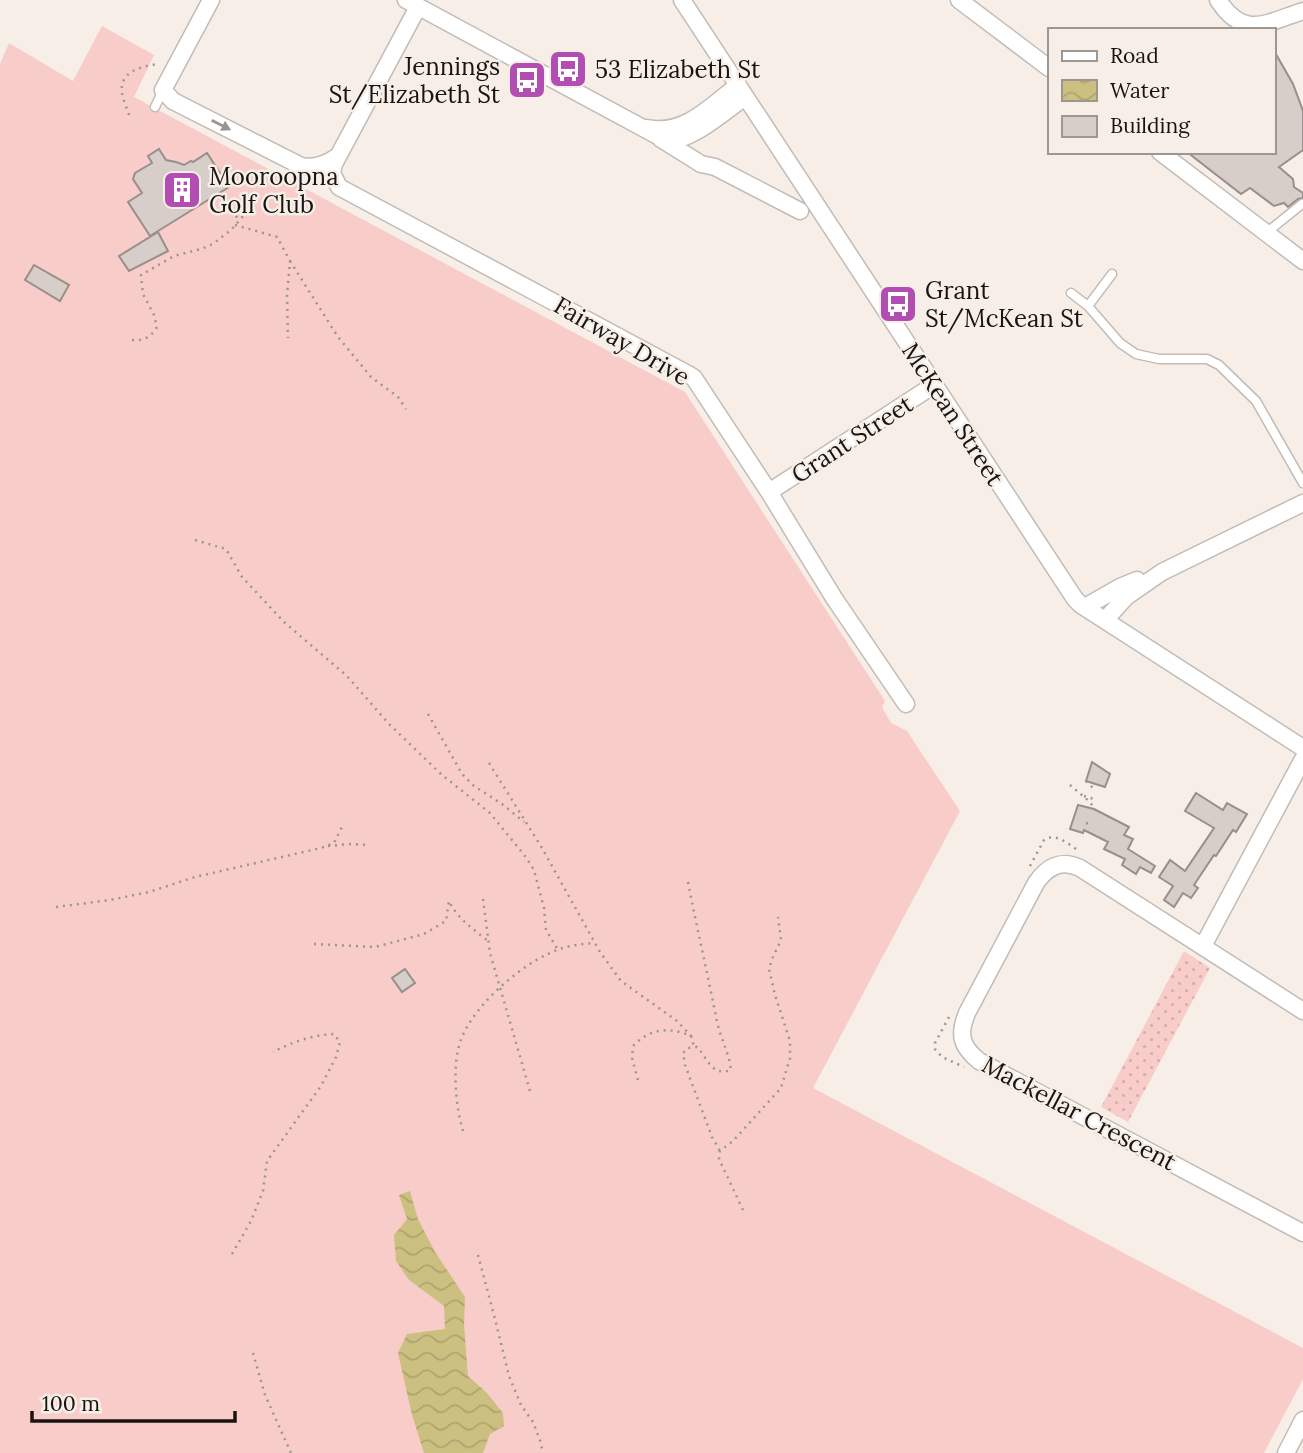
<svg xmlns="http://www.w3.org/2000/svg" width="1303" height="1453" viewBox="0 0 1303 1453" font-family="Lora,serif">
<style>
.grass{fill:#f8cdc9}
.park{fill:url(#park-dots)}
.water{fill:url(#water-waves)}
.building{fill:#d7cdc9;stroke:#988e8b;stroke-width:2}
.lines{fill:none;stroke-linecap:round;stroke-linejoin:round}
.service-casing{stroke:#c3bbb5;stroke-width:11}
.minor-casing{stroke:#c3bbb5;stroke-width:19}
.path{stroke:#9b9590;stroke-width:2.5;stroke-dasharray:2 5;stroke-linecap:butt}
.service{stroke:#fff;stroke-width:8}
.minor{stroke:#fff;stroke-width:16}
.oneway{fill:#979594}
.labels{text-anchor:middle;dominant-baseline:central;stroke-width:5;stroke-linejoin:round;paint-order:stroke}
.poi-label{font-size:24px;fill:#171412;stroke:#f6eee7;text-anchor:start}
.street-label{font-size:24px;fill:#171412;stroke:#f6eee7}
</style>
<defs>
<pattern id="park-dots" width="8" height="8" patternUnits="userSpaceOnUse" patternTransform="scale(1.75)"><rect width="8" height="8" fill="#f8cdc9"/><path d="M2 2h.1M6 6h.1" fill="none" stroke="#d4afac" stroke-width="1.8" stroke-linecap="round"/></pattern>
<pattern id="water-waves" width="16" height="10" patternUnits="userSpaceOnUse" patternTransform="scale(1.75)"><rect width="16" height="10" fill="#ccc081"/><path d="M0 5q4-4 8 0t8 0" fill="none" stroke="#aea46e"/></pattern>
</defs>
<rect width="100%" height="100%" fill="#f6eee7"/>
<path class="grass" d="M102,26L154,55L134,97L685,392L885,701L882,707L891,723L907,731L960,811L813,1088L1303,1348V1379L1264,1453H0V64L9,43L73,81Z"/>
<path class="park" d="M1184,951L1210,968L1128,1122L1101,1107Z"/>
<path class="water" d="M410,1191L418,1219L435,1252L465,1297L464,1325L468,1376L487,1393L503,1413L504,1426L490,1434L483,1453H424L412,1415L398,1353L407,1334L445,1329L444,1306L409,1280L396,1261L394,1235L407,1219L399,1195Z"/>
<path class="building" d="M1273,49L1293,84L1303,111V150L1279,167L1293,179L1294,187L1303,193V198L1298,199L1288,207L1284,203L1274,206L1250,188L1241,194L1187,152H1273Z
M159,149L166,160L176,162L184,165L191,161L193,162L207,153L229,187L150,236L128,202L142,193L133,179L135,173L152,163L148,156Z
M158,232L168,251L129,271L119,256Z
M34,265L69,285L60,301L25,280Z
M1092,762L1110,774L1105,787L1086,781Z
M1196,793L1223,810L1227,803L1247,814L1236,832L1233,830L1216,856L1214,855L1194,885L1198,888L1191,898L1183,893L1174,907L1164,900L1173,886L1159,877L1170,860L1185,871L1214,828L1185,811Z
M1078,805L1094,809L1129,827L1124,835L1133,839L1128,849L1155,866L1151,873L1140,867L1136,874L1122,865L1125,859L1104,849L1108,842L1084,830L1083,833L1070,829Z
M405,969L415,983L402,992L392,978Z"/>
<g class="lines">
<defs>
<path id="service" d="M155,107L163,90
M1266,233L1302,204
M1071,293L1088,306L1120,343L1136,354L1159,359H1207L1219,365L1256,401L1303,483
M1088,306L1112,274"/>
<path id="minor" d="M211,0L163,90L173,101L301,166C315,169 327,164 338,156
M406,0L667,141C692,141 725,111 745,97
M682,0L1075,599L1081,605L1303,748
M959,0L1049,68
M1218,0C1244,40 1266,23 1303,11
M418,7L334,164L332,173L339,187L688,374L694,378L769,492L834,598L906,704
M647,128C684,136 711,106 738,85
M661,139L701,164L715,167L800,211
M1160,152L1303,261
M769,492L934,385
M1085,607L1120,587L1137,580
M1105,620L1126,597L1162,572L1303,503
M1203,946L1303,759
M1303,1011L1080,868C1061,859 1047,867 1036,883L967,1013C958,1035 961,1046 979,1061L1303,1233
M1286,1453L1303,1420"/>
</defs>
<use href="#service" class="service-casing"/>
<use href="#minor" class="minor-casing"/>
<path class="path" d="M129,115C127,108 123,100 122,93C119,71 142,66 159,64
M213,201L223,204L239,219
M235,225L277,237L290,261L287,295L288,338
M290,261L338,337L371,377L398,397L406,409
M132,340C144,341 151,337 157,327L154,315L143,294L141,275L174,256L201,249L213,244L232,229L251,207
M195,540L226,549L242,577L284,622L347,676L389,724L442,775L490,813L525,856L534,870L544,908L546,930L558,950
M428,714L462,774L474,786L502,804L524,822
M489,763L542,848L600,952L621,981L677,1021L691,1036
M1086,781L1094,789
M1070,785L1090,802L1095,810
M1084,796L1094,799
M1086,823L1090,824
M328,846L351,844L367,845
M1030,866L1044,840C1056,832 1068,844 1079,851
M688,882C697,929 708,975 717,1022C721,1039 729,1053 731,1070C711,1077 708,1058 697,1047L688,1048L683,1053L685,1065L712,1137L720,1151
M483,899L490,953L530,1091
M56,907L110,900L149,892L195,877L321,848L334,843L343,825
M314,944L375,947L424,934L446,921L449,901C457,918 473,929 488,941
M949,1017L935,1043V1049L942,1057L964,1067
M638,1080L632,1058L633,1046C649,1029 669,1026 691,1036L694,1047
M463,1131C456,1108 453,1073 458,1050C465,1013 515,969 548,954C563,946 579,944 595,943
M743,1210L719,1159L720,1151L733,1141L781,1088L790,1058V1041L775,995L769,969L772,959L781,940L778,917
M232,1254L251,1221L263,1191L267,1161L321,1086L336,1057L340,1042L334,1034C313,1035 292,1042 273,1052
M478,1255L495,1319L509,1376L521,1405L533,1422L540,1440L543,1453
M253,1353L265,1395L291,1453"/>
<use href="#service" class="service"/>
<use href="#minor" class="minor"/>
</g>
<defs><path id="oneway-solid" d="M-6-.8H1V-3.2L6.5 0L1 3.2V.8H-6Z" transform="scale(1.75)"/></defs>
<use class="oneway" href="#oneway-solid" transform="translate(221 125) rotate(27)"/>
<defs>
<symbol id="bus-square" viewBox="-11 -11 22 22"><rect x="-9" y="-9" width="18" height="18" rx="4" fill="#b24db2" stroke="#f6eee7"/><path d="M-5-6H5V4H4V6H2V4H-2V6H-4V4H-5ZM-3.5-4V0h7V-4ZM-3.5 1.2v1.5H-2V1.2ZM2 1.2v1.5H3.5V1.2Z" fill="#fff"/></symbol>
<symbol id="building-square" viewBox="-11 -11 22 22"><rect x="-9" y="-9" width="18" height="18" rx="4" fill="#b24db2" stroke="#f6eee7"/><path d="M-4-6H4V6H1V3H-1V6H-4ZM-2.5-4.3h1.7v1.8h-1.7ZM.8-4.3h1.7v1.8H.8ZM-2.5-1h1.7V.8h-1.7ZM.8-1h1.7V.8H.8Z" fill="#fff"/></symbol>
</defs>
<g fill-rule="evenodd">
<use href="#bus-square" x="546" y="47" width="44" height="44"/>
<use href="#bus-square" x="505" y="58" width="44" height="44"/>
<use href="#building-square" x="160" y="168" width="44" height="44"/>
<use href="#bus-square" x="876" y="282" width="44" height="44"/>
</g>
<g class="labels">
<g class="poi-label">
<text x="500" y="66" text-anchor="end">Jennings<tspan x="500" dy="28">St/Elizabeth St</tspan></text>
<text x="595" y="69">53 Elizabeth St</text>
<text x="209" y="176">Mooroopna<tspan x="209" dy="28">Golf Club</tspan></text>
<text x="925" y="290">Grant<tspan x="925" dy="28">St/McKean St</tspan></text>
</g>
<g class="street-label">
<text transform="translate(622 341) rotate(30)">Fairway Drive</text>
<text transform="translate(953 414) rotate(57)">McKean Street</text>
<text transform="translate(852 439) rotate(-33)">Grant Street</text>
<text transform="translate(1079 1113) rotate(28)">Mackellar Crescent</text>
</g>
</g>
<rect x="1048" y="28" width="228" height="126" fill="#f6eee7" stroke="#9d9792" stroke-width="2"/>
<rect x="1062" y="51" width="35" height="10" fill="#ffffff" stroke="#9d9792" stroke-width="2"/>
<text x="1110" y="63" font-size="21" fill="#171412">Road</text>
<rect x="1062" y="80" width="35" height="21" fill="url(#water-waves)" stroke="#9d9792" stroke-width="2"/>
<text x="1110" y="98" font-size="21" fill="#171412">Water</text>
<rect x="1062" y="116" width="35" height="21" fill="#d7cdc9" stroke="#9d9792" stroke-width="2"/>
<text x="1110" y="133" font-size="21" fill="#171412">Building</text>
<path d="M32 1411v10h203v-10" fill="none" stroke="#171412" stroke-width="3.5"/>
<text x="42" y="1411" font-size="21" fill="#171412" stroke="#f6eee7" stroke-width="5" paint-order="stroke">100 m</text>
</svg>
